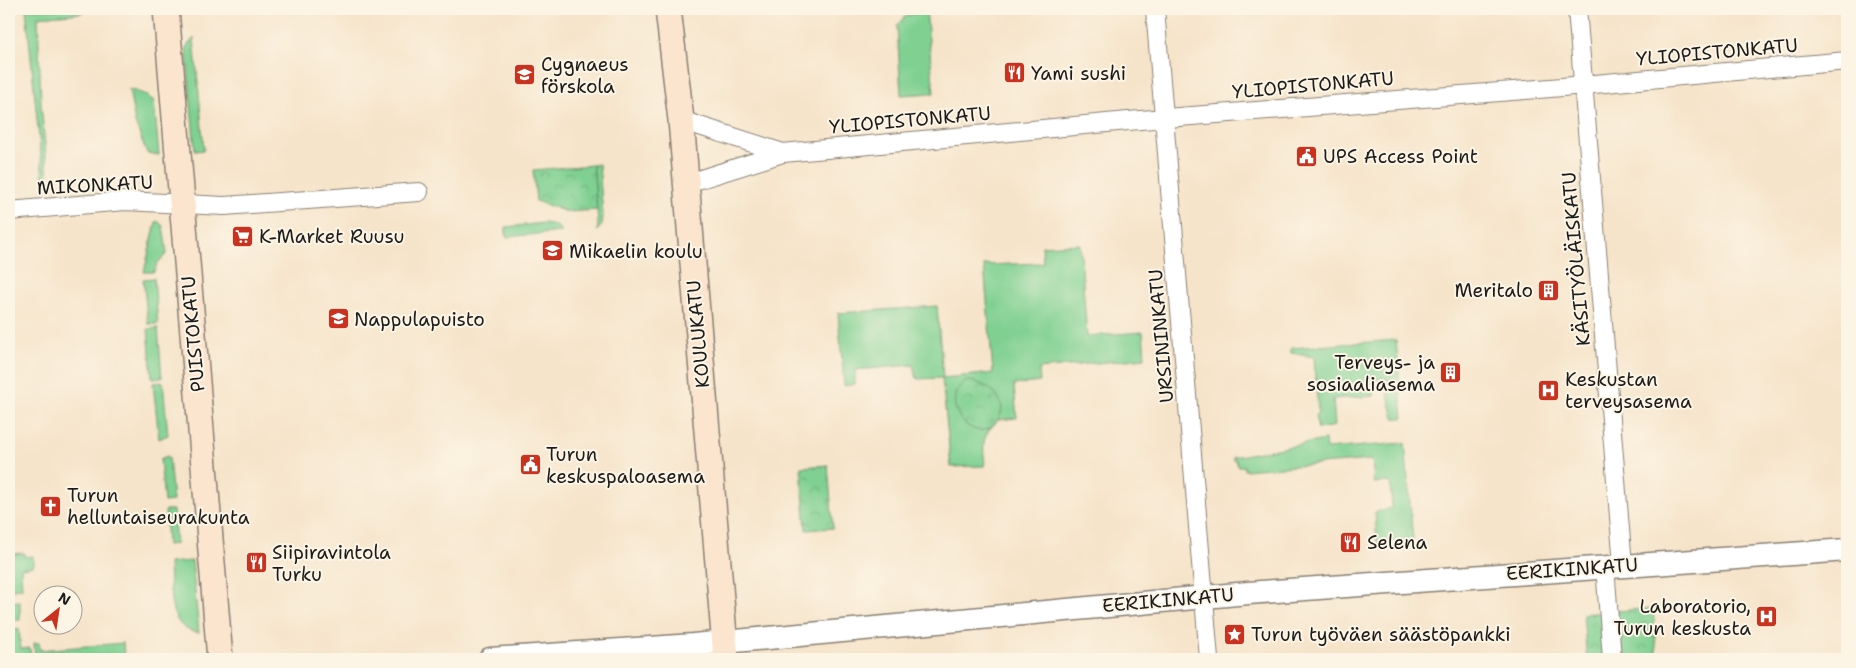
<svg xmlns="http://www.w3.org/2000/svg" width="1856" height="668" viewBox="0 0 1856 668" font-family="'Shantell Sans',sans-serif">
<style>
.green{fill:#7fd091;stroke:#4e7656}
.park{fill:url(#park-crowns);stroke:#4e7656}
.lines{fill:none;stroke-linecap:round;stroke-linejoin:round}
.minor-casing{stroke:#898073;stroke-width:20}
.tertiary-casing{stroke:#898073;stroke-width:25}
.secondary-casing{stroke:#898073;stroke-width:28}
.minor{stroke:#fff;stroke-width:18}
.tertiary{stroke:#fff;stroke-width:22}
.secondary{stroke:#fce5cf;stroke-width:25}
.labels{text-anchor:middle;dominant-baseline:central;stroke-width:4;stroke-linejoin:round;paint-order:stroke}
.street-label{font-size:19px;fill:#1c1c1c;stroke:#fcf5e5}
.poi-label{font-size:19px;fill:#1c1c1c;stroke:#fcf5e5;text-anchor:start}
</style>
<defs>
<pattern id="park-crowns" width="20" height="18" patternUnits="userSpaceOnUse" patternTransform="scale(1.25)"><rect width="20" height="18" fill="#7fd091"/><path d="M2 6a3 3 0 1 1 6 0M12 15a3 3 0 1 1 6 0" fill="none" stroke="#6db27c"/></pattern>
</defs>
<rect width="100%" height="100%" fill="#fcf5e5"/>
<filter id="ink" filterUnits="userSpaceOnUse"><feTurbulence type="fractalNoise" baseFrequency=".02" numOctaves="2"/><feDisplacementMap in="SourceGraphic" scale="10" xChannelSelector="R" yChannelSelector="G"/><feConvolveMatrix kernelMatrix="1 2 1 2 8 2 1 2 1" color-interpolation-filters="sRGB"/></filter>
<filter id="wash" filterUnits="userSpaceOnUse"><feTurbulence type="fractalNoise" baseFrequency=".0096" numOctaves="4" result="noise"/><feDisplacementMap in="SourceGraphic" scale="20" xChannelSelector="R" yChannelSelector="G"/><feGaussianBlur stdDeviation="1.12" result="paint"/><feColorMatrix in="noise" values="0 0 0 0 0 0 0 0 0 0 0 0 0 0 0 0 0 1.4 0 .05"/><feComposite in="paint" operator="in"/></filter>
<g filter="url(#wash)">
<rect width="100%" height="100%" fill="#f6e4ca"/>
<path class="green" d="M26,9H81L82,13L38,17L41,104L48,178H43Z
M926,10L934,93L901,95L897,26L904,17Z
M194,38L204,150L195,151L186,47Z
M129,89L144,94L154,101L159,155L147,153L135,123Z
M599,164L603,217L602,225L597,231L598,222L593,165Z
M158,221L163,226L167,253L157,264L154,272H144L156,222Z
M544,223L556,225L562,232L506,237V227Z
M1080,244L1087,336L1143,332L1145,358L1039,369L1040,382L1014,385L1017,418L998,420C981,437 983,442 985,466L951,467L942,378L917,379L913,365L855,370V384L844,386L838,313L937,306L943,378L993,373L984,265L1043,263L1042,246Z
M154,278L158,324H148L143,279Z
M158,328L162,378H152L148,329Z
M1396,340L1403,418H1394L1389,399L1388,379H1374V396L1333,399L1335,426L1318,429L1315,416L1318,412L1314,357L1291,353V348Z
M163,382L168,435L159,439L153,383Z
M1325,440L1326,449L1405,443L1413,540L1377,543L1375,512L1392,508L1390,482L1374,483L1372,460L1244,470V466H1238L1236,460H1233V457Z
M167,456L169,458L173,501L164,502L160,459Z
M165,510H173L176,544L167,545Z
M24,553L25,557L33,556V566L21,568L22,588L11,589L12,602L20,601V620L11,621V629H19L21,649L30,648L31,659H9V554Z
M192,561L199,633C165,629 171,589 169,563Z
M34,643H39L40,650L123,643L124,655L35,659Z"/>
<path class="park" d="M593,165L597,210L567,212L536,201L533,170Z
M967,381C985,381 1013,400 997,421C974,452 934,398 967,381Z
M828,465L833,528L806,530L801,467Z
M1653,608L1657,659H1587L1583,614Z"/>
</g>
<g filter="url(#ink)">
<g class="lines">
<defs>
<path id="minor" d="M1155,9L1209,659
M1577,9L1623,565
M681,120L783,153
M685,184L783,153L1128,121L1551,88L1847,61
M9,211L125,201L224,206L419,192
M1605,566L1612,659"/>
<path id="tertiary" d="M490,659L693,645L1248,593L1847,550"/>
<path id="secondary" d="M166,9L220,659
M668,9L681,120L726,659"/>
</defs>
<use href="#minor" class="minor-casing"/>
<use href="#tertiary" class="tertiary-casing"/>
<use href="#secondary" class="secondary-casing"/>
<use href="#minor" class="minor"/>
<use href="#tertiary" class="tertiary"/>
<use href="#secondary" class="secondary"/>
</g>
</g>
<defs>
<symbol id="restaurant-square" viewBox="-11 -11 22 22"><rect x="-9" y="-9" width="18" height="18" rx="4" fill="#c8321e" stroke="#fcf5e5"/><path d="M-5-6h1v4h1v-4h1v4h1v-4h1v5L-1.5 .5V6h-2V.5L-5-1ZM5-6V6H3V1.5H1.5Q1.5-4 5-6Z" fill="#fff"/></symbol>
<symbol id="school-square" viewBox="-11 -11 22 22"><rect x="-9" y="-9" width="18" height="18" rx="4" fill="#c8321e" stroke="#fcf5e5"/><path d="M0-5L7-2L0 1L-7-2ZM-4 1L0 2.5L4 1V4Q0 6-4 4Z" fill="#fff"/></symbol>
<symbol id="civic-square" viewBox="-11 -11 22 22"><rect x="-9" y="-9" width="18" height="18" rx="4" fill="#c8321e" stroke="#fcf5e5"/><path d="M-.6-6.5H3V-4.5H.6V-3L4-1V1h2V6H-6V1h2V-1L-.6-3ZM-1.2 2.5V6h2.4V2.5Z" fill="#fff"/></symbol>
<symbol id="supermarket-square" viewBox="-11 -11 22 22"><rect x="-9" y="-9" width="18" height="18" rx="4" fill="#c8321e" stroke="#fcf5e5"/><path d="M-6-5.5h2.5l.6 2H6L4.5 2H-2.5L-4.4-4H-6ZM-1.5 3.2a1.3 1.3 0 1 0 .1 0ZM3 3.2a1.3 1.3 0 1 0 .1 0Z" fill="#fff"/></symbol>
<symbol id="building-square" viewBox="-11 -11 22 22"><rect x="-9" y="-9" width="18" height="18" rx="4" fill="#c8321e" stroke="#fcf5e5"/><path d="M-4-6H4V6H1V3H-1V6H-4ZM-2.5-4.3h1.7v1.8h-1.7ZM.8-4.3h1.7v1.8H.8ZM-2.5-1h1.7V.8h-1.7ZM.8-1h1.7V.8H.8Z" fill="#fff"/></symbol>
<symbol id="hospital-square" viewBox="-11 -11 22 22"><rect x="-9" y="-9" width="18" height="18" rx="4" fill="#c8321e" stroke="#fcf5e5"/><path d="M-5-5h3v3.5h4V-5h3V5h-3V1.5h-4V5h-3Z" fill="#fff"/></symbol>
<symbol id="church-square" viewBox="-11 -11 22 22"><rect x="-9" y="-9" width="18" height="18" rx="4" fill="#c8321e" stroke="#fcf5e5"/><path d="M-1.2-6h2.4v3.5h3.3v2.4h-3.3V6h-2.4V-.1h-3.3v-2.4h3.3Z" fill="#fff"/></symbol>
<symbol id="sight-square" viewBox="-11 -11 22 22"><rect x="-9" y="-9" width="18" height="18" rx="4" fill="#c8321e" stroke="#fcf5e5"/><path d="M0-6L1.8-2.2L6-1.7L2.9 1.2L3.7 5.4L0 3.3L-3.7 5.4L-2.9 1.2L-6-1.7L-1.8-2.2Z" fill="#fff"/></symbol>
</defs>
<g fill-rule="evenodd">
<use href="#restaurant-square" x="1002" y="60" width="25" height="25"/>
<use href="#school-square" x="512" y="62" width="25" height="25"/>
<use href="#civic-square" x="1294" y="144" width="25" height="25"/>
<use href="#supermarket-square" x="230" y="224" width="25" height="25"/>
<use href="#school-square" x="540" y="238" width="25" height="25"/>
<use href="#building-square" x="1536" y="278" width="25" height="25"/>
<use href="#school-square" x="326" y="306" width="25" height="25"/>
<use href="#building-square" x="1438" y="360" width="25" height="25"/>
<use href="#hospital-square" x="1536" y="378" width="25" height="25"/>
<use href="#civic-square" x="518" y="452" width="25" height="25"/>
<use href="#church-square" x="38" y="494" width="25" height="25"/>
<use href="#restaurant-square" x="1338" y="530" width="25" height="25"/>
<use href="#restaurant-square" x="244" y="550" width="25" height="25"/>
<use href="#hospital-square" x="1754" y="604" width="25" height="25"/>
<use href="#sight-square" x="1222" y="622" width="25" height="25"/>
</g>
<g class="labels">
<g class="street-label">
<text transform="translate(1717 52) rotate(-5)">YLIOPISTONKATU</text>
<text transform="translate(1313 85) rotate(-5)">YLIOPISTONKATU</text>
<text transform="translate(910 120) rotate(-5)">YLIOPISTONKATU</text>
<text transform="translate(95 185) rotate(-3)">MIKONKATU</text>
<text transform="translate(1576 259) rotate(-95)">KÄSITYÖLÄISKATU</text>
<text transform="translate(193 334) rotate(-95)">PUISTOKATU</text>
<text transform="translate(698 334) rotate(-95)">KOULUKATU</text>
<text transform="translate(1161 336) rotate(-95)">URSININKATU</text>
<text transform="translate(1572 569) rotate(-4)">EERIKINKATU</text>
<text transform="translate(1168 600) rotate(-5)">EERIKINKATU</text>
</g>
<g class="poi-label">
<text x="541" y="64">Cygnaeus<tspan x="541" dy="22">förskola</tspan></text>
<text x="1031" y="73">Yami sushi</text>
<text x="1323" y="156">UPS Access Point</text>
<text x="259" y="236">K-Market Ruusu</text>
<text x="569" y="251">Mikaelin koulu</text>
<text x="1533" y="290" text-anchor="end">Meritalo</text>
<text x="354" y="319">Nappulapuisto</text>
<text x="1435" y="362" text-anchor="end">Terveys- ja<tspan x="1435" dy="22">sosiaaliasema</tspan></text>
<text x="1565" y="379">Keskustan<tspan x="1565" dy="22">terveysasema</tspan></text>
<text x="546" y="454">Turun<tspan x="546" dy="22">keskuspaloasema</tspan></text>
<text x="67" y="495">Turun<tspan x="67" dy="22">helluntaiseurakunta</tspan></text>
<text x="1367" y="542">Selena</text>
<text x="272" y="552">Siipiravintola<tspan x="272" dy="22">Turku</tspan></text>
<text x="1751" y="606" text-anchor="end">Laboratorio,<tspan x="1751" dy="22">Turun keskusta</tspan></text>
<text x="1251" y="634">Turun työväen säästöpankki</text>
</g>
</g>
<rect width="1856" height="668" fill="none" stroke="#fcf5e5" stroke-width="30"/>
<g transform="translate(58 610) rotate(30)"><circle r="24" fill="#fcf5e5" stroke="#a29e95"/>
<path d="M0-4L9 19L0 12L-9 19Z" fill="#c8321e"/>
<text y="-8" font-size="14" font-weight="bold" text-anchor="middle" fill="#1c1c1c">N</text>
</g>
</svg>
